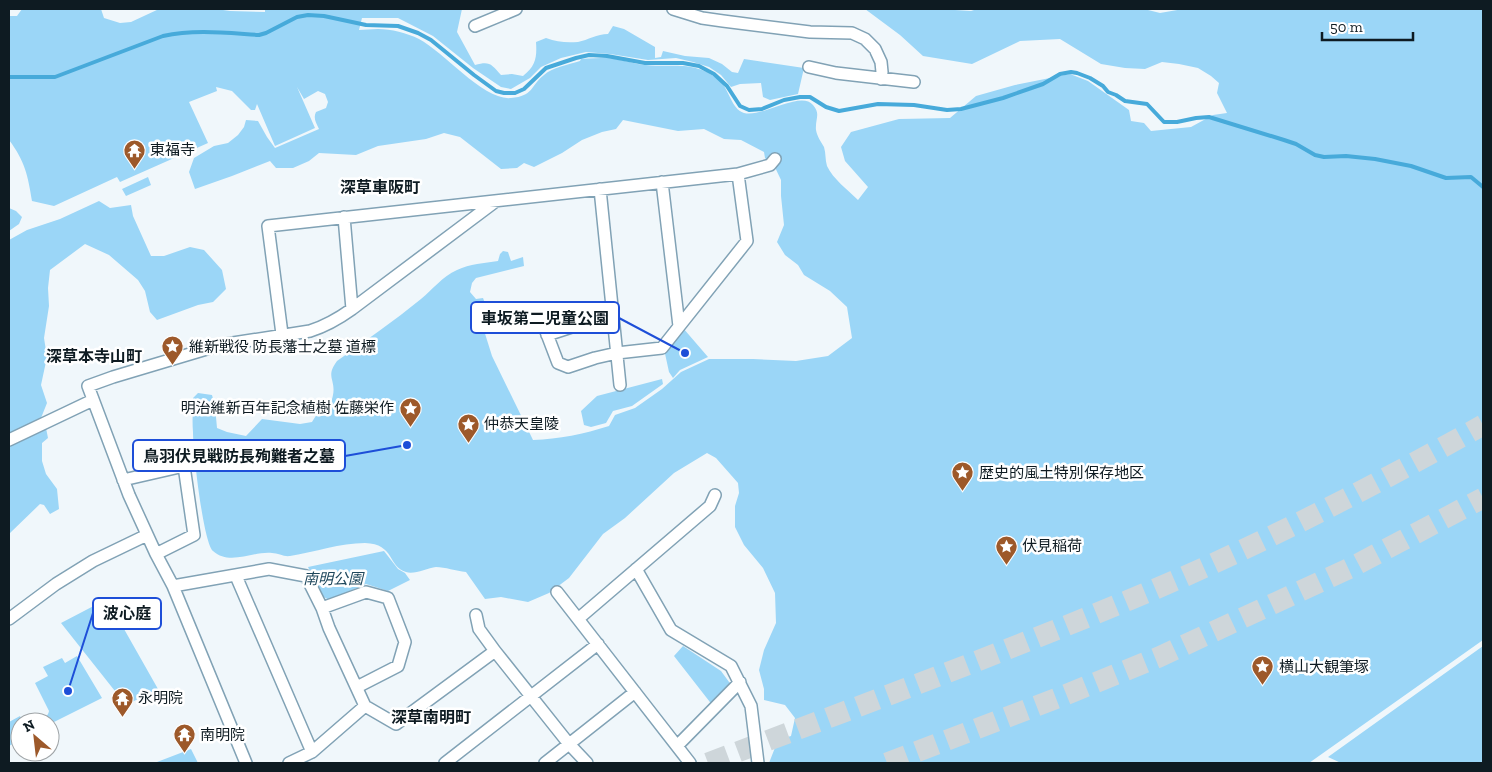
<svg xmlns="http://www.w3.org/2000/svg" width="1492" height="772" viewBox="0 0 1492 772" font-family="'Zilla Slab','Noto Sans JP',serif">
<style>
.green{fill:#9bd6f7}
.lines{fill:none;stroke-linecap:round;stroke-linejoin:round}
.stream{stroke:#47aada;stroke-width:4}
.motorway-tunnel{stroke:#ced6da;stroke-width:21;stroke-dasharray:21 11;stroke-linecap:butt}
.minor-casing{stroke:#81a2b5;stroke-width:14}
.minor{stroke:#fff;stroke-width:11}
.labels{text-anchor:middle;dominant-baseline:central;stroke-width:5;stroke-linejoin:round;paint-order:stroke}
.poi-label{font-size:15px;fill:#0e1b22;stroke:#fff;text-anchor:start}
.park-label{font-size:15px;font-style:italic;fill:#1e475c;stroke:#fff}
.neighbourhood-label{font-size:16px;font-weight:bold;fill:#0e1b22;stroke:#fff}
.leader{fill:none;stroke:#1d4ed8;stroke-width:2}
.callout-dot{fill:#1d4ed8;stroke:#fff;stroke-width:2}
.callout{fill:#fff;stroke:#1d4ed8;stroke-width:2}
.callout-label{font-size:16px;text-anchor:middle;font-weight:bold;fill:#0e1b22}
</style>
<rect width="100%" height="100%" fill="#f0f7fb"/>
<path class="green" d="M22,9H101L104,18L120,23L131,22L159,9H216L230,11L265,12V9H462L457,32L475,65C490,61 491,64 501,75L512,74L523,76C536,66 537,57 536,42L546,38C557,42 566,43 578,42C588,40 597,34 608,34L613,26L624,29L655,47V58L661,57L663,51L685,56L709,58L722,64L732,72L738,73L744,59L804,68L798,94L770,100L763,97L761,83L740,84L731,87L721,75L709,67L693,62L676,58L648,60L610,54L586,52L561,58L541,67L530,78L511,89L501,87L473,68L433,36L398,18H362L359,30C365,30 371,29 378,29C391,29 407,33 419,39C444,52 484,101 511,98C534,96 530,86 544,75C551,68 570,64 580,61L581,59C590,58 599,58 608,58C621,59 633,64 646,65C675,68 693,60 719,80C729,88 731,109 744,113C762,118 801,90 813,105C821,114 815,119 816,130C817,136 821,142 824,147C826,153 825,160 827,166C833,179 848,190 858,200L868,187L845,161L841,147L851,132L899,119L950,118L976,96L1015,85L1070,74L1088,81L1129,110L1131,121L1144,123L1151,131L1191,127L1213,115L1227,113L1217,93L1219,83L1211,76L1198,68L1179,64L1162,62L1145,69L1125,68L1101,64L1060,39L1020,41L972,64L923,56L900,35L865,9H939L971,11L977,9H1144L1160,13L1183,9H1483V640L1309,763H769L778,740L791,736L795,718L785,705L764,700V689L759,670L764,650L776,623L775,593L763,568L744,545L735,527V506L739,493L738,483L716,458L707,453L674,473L625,518L603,534L569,578L549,593L528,602L501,597L485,599L466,572C456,571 445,567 436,567C427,568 414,575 406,572C388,567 395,544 365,543C340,543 315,552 290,556C284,557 278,553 272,553C252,551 230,566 213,551C203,542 193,450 193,432C192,421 193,409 193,398L198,393L212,395L215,406L217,428L227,432L246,436L262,419L300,424L312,422C314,419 316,415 319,412C325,407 332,404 333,395C336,379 325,377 337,361C365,341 394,321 421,299C433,289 442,277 457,270C470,264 484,263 498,261L500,254L503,251L508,252L511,261L523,257L524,266L476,278L472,283L470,292L476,299L483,298L491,319L482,324L492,356L533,440C559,439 584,434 609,426L615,415L635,408L662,389L681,372L709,359H753L796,361L828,356L852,338L847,307L830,291L804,275L798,265L785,255L777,242L784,225L781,196V180L772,161L768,162L765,158L764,152L741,140L724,139L704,129L678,131L623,120L616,129L602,132L582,140L562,153L534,167L524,163L517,168L501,169L460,137L444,133L426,139L378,146L356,155L319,153L309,161L293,168H276L270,161L232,176L195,189L189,172L194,158L214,146L228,143L238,135L244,127L246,120L258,121L267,137L275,148L319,129C316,123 313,118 316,112L326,108L328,102L325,94L318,91L304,99L297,87L315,128L275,146L257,104L255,110H251L232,91L216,87L217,91L189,102L208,143L120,182L117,177L54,206L32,201C28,176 25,161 9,140V16H17Z
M148,177L151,185L126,196L122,189Z
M99,201L110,208L131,205L133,216L151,256H164L190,247L204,250L222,270L226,289L213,302L198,305L157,320L150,312L145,291L138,280L109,255L85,244L50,270L48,288L49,306L44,338L47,357L41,385L47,403L41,418L9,434V240L27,230L60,219Z
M9,208L16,211L22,217L19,224L9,231Z
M683,328L708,357L680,370L673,378L669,372L664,349Z
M662,379L663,384L632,406L613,411L606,423L591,427L584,425L581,411L597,396Z
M46,428L48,438L42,443V461L46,474L57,489L59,509L50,514L44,505L40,504L9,534V444Z
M384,551L398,569L405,573L410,580L388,591L366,584L329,600L322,596L308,567Z
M107,599L158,689L126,705L61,623Z
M683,646L721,671L732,686L713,706L674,656Z
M1483,646V763H1341L1328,757Z
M77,656L102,698L50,724V722H38C43,719 48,717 49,711L35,683L48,676L43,667L62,658L65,663Z
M20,716L23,722H20V740L9,746V722Z
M191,749L198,763L157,762Z"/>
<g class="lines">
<path class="stream" d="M9,77H55L163,36C195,29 227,33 259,35L266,33L297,17L308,15L324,16L366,25L398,26L418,33L431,40L474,75L496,91L504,93H515L524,89L546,68L576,58L589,55L607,56L645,63H683L699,66L714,74L727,86L740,106L749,110L762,109L784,100L800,97H810L826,107L839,111L878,104L914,105L947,110L961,109L1003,98L1043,84L1060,74L1071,72L1077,73L1090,78L1103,86L1108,92L1116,95L1125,101L1147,104L1164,122H1177L1196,118L1209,117L1284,140L1296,144L1315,155L1324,157L1346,156L1375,159L1411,166L1446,178L1471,177L1483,187"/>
<path class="motorway-tunnel" d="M708,763C849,710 990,658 1129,600C1251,550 1368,489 1483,425
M887,763L1060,697L1159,657L1352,567L1483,498"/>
<defs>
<path id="minor" d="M673,9L702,18L723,21L810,32L852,33L865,39L875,49L881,62L882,72L881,79
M475,26L516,9
M809,67L836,73L914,82
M662,182L679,326
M600,189L620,385
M344,217L352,309
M537,308L558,363L568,367L595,358L617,353L662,348L747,241L738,174
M282,334L268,226L738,174L770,165L775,159
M547,335L590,321L613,319
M9,440L93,400
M123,480L184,466L194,535L156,554
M636,569L671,630L731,666L751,706L758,763
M236,576L312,752
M173,586L269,569L306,576L322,608L329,628L365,706L396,724L495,651L569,744L587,763
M557,592L690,763
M322,608L366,592L388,598L405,642L398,666L357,687
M476,615L479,629L495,651
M9,619L56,584L93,561L147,535
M578,619L710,506L715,495
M677,746L740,682
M246,763L173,586L156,554L129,495L88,386L113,377L220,345L310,331C326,326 338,319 352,309L496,201
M289,763L312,752L365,706
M445,763L598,644
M545,763L635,692"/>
</defs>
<use href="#minor" class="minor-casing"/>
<use href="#minor" class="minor"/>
</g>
<defs>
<symbol id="temple-pin" viewBox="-11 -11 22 30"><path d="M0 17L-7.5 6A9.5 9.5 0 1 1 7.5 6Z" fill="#9d592a" stroke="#fff"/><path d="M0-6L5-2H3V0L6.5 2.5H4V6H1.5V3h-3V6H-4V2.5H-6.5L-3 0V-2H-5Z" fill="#fff"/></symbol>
<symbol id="sight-pin" viewBox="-11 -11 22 30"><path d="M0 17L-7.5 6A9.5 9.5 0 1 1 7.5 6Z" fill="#9d592a" stroke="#fff"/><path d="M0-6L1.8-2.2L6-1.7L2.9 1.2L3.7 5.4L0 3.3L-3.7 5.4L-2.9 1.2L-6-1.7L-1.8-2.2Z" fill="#fff"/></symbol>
</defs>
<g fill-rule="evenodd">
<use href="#temple-pin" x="122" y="138" width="25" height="34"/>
<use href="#sight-pin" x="160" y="334" width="25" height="34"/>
<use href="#sight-pin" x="398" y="396" width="25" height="34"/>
<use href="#sight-pin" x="456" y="412" width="25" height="34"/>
<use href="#sight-pin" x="950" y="460" width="25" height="34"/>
<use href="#sight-pin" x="994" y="534" width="25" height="34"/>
<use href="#sight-pin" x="1250" y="654" width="25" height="34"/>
<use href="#temple-pin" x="110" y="686" width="25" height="34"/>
<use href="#temple-pin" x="172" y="722" width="25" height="34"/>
</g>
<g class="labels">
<g class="poi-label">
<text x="150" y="150">東福寺</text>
<text x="189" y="347">維新戦役 防長藩士之墓 道標</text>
<text x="394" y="408" text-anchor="end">明治維新百年記念植樹 佐藤栄作</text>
<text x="484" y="424">仲恭天皇陵</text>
<text x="979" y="473">歴史的風土特別保存地区</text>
<text x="1022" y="546">伏見稲荷</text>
<text x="1279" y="667">横山大観筆塚</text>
<text x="138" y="698">永明院</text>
<text x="200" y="735">南明院</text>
</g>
<g class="park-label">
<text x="333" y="579">南明公園</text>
</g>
<g class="neighbourhood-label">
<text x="380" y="187">深草車阪町</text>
<text x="94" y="356">深草本寺山町</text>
<text x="431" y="717">深草南明町</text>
</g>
</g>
<path class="leader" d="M685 353L619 318M407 445L345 456M68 691L93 613"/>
<g class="callout-dot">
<circle cx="685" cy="353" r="5"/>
<circle cx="407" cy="445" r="5"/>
<circle cx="68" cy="691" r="5"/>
</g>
<g class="callout">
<rect x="471" y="302" width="148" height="31" rx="5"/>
<rect x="133" y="440" width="212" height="31" rx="5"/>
<rect x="93" y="598" width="68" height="31" rx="5"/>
</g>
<g class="callout-label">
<text x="545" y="324">車坂第二児童公園</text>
<text x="239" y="462">鳥羽伏見戦防長殉難者之墓</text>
<text x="127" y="619">波心庭</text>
</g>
<rect width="1492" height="772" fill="none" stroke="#0e1b22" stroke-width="20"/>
<g transform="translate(35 737) rotate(332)"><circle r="24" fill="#ffffff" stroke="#9fa4a7"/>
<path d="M0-4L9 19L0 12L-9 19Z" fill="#9d592a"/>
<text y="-8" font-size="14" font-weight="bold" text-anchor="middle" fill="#0e1b22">N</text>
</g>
<path d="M1322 32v8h91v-8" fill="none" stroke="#0e1b22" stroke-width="2.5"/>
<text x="1330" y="32" font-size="15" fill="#0e1b22" stroke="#ffffff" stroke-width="4" paint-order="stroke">50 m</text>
</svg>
